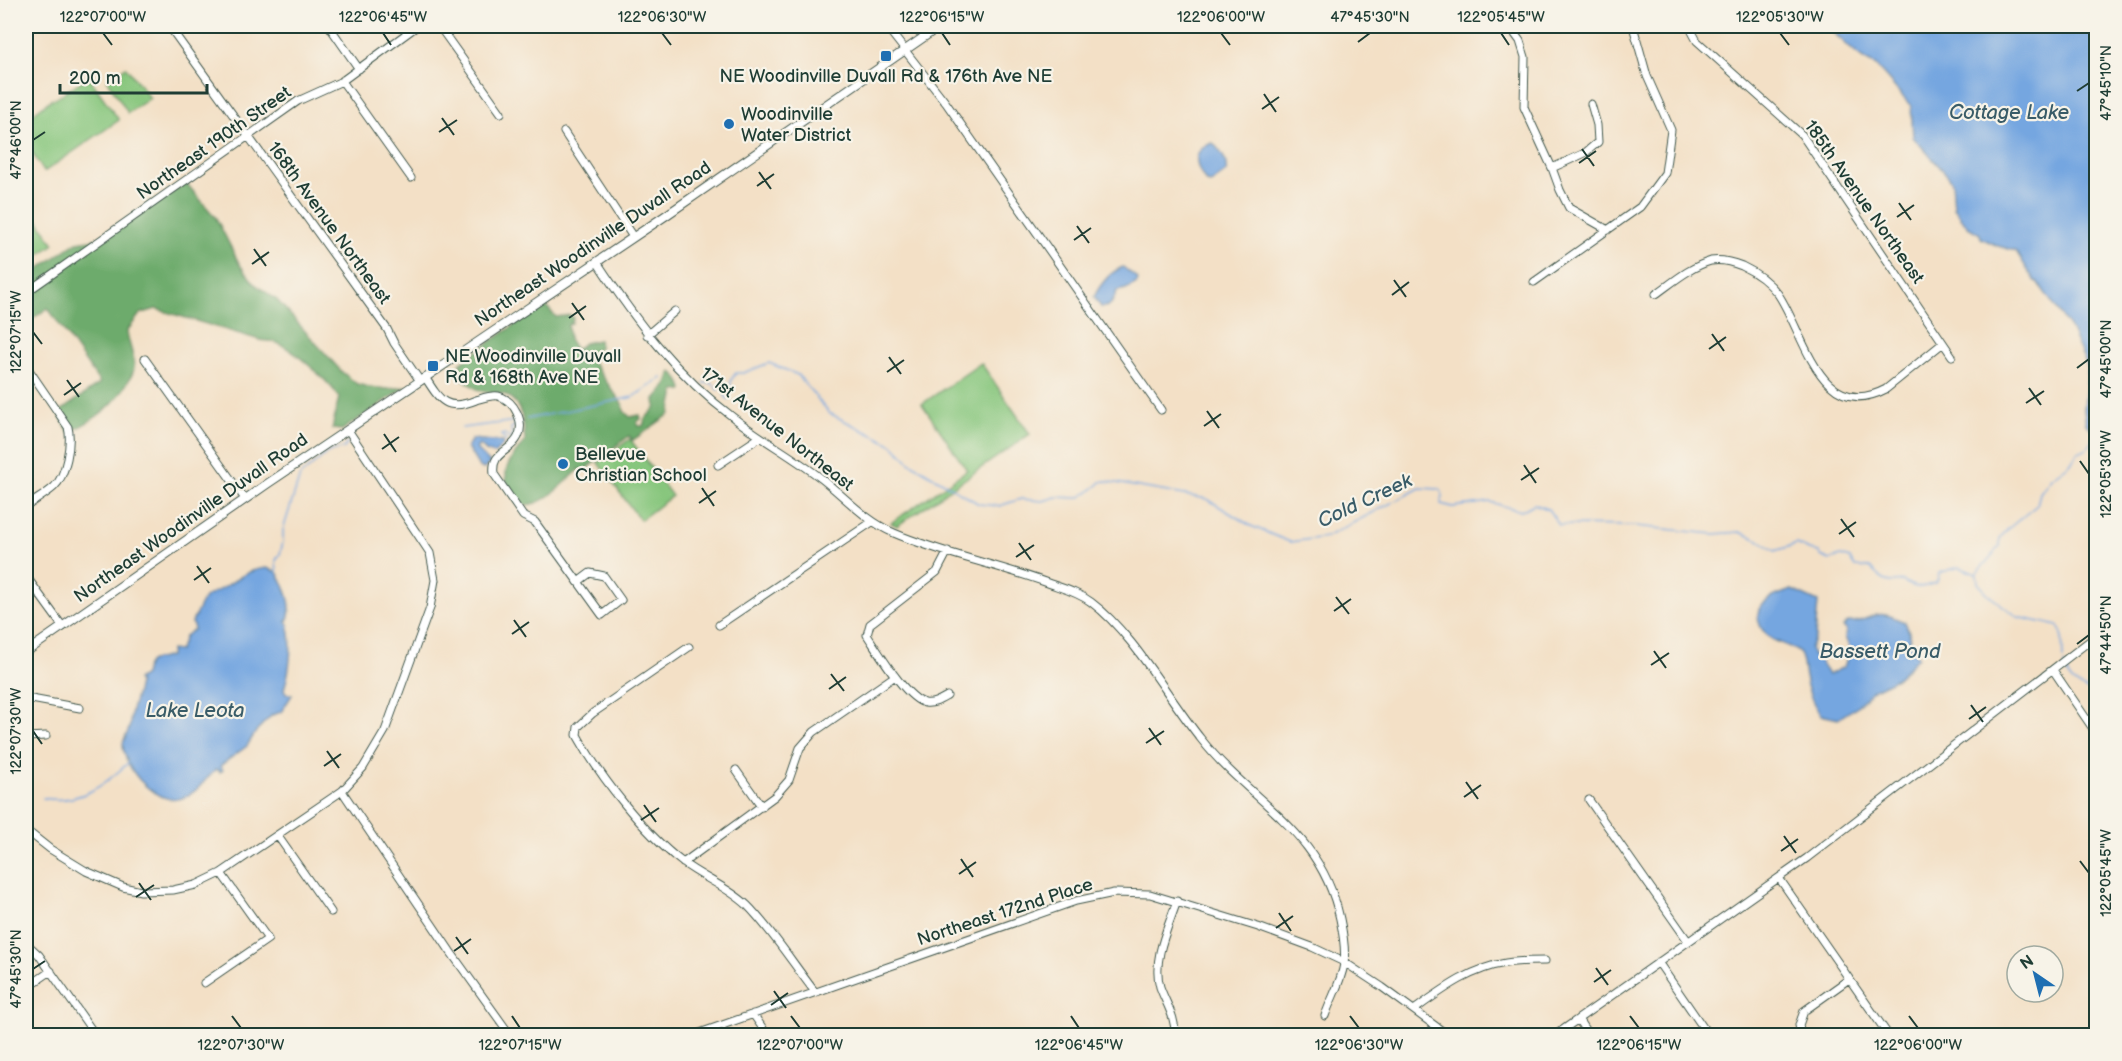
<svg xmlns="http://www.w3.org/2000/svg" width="2122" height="1061" viewBox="0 0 2122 1061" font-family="'Balsamiq Sans',sans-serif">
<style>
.green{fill:#87c67d;stroke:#538258;stroke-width:1.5}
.forest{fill:#6dab6c;stroke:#467450;stroke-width:1.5}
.water{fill:#74a6e0;stroke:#4a728a;stroke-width:1.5}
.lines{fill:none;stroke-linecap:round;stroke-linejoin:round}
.stream{stroke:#74a6e0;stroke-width:1.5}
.minor-casing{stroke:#3f554a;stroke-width:9}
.major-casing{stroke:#3f554a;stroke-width:10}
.minor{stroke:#fff;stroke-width:7}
.major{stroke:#fff;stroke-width:8}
.ticks{fill:none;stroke:#1f3d34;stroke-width:2}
.poi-dot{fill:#1f6fb2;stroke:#f7f3e8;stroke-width:2}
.labels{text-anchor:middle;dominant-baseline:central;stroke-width:4.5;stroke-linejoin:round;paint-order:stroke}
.poi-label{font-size:18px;fill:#1f3d34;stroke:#f7f3e8;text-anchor:start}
.street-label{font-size:18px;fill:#1f3d34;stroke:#f7f3e8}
.water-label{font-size:20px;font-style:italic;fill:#395c68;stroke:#f7f3e8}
.neatline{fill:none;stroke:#1f3d34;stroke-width:2}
.ticks-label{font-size:15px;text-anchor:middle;fill:#1f3d34}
</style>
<rect width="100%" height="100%" fill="#f7f3e8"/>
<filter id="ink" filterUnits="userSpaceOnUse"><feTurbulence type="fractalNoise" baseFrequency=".0167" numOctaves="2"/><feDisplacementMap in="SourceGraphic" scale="12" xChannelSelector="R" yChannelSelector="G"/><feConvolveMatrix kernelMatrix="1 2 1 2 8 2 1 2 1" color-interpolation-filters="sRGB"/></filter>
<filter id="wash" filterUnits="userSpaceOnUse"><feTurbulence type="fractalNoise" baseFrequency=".008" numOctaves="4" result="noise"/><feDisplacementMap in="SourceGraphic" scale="24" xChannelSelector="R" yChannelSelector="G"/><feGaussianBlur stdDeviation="1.35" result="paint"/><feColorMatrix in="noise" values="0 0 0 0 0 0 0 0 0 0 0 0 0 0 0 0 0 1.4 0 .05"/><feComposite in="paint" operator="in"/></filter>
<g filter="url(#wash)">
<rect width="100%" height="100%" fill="#f3e0c6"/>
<path class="green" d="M126,67L150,98L128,113L107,80Z
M86,78L90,79L119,120L44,172L26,143V119L52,99L53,100Z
M26,203L54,244L26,264Z
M981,363L1030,434L897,526L891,523L967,470L922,404Z
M630,439L672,496L640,520L598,463Z"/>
<path class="forest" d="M186,183L216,218L240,265L255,284L277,300L342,372L357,384L369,387L388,389L406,387L342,430L332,429L339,397C329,382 291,346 274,342C270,341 264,341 260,340L156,309L140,314L127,331C128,342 133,352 134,363C135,370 132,375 129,380C115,406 95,420 69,432L58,413L100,383L48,308L26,323V278L77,242L103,238Z
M546,306L556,317L571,315L573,318L572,323L568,325L569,339L576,350L584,343L599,340L600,347L588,356L623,405L624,411L630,417L640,415L641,419L637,422L638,426H643L645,419L656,407L655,399L666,386L671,372C676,374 683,385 683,390L675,391L670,414L633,440L629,436L583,471L580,469C566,481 545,505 526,505C518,505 516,499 512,494C498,473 510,458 525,442C524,424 523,404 506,395C499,392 490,393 482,391C474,389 469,383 462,378L460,363L540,307Z"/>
<path class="water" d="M1824,26H2096L2095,432L2086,424L2084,409L2088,368L2070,328L2039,284L2034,280L2016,251L1998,246L1981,238L1980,234L1968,227L1954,208L1952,182L1949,177L1913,137L1911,106L1875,65C1855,58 1842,36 1824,26Z
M1213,143C1221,152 1228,160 1226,172L1211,183L1206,182C1195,166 1190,150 1213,143Z
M1123,267L1138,279L1137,283L1126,289L1117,291C1113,300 1112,308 1101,307L1094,297C1100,285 1110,272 1123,267Z
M472,439L503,442V445L494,454L486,451L480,445L477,447V450L490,463L484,469L479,467L467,447Z
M267,568L277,572C285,586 295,606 287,621C294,639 290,671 284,689L286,693L292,695L281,712L272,715L257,730L247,746L220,766L223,770L220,772L217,769C205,778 197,794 182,798C156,806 124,769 123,745C123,739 128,734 129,728C131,724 130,719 131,715C133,704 137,694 139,683L137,680L144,675C148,655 156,661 170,656L171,650L179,651L185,636L194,629L192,622C196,614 199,607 203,600C208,594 213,593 219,590C238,580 244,570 267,568Z
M1792,590L1818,602L1815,637L1810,648L1813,656L1819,659L1828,675L1844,667L1850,649L1845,637L1846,630L1843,627L1848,622C1859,624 1866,617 1877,615C1887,613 1896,619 1905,622L1909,632L1910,644L1918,657L1897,678L1874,689L1856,707L1838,719L1821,715C1813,705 1807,689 1805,677C1803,669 1804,661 1800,654C1794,647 1784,645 1776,641C1770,639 1762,631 1760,625C1750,603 1776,595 1792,590Z"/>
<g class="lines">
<path class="stream" d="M703,383H712L718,390L719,385L724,384L725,396L728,399H730L731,380L736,373H743L769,363L798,375L829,413L893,445L911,463L979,504L999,506L1021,499L1043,501L1056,497L1079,498C1085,494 1096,488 1101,482L1105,481L1207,499L1251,526L1290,542L1326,537L1420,488L1440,489L1443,497L1441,504L1453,507L1490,502L1521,511L1534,504L1548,509L1559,525L1635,526L1714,534L1740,532L1759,540L1775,551L1797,544L1809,550L1819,552L1821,556L1830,560L1841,556L1850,559L1855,567L1870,568C1883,581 1885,584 1903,581C1917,590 1922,588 1937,582L1939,573L1959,567L1976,574
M527,419L633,397L662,378
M462,428L516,421
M506,441L501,435L505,434L510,439L512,438L511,428L516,425V421
M277,572L276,560L280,554L283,542V530L300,476L328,452L344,448L348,442
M1976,574L2000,546V538L2009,528L2037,505L2040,493L2051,478L2070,464L2078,452C2089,449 2094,443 2095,432
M1977,575L1978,583L1991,597L2018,617L2058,626L2062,634L2063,659
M2064,664C2068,685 2079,685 2096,694
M43,798C79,805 105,785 129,762"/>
</g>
</g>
<g filter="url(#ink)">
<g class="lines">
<defs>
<path id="minor" d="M169,26L387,329L394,343L420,381
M329,26L359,69
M439,26L501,113
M886,26L946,103L1161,410
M1509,26L1520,41L1525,57L1524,107L1552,168L1560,190L1569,208L1608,230
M1689,26L1697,41L1802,135L1952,356
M342,81L411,178
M564,132L633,237
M1552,168L1585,153L1598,142L1597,125L1591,104
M597,262C636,321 676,375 734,418C762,440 794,457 822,479C846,498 866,521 894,533C943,554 995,564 1045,582C1061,588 1078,592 1091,602C1134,634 1167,697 1201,739C1252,804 1321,829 1340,919C1343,933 1346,949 1344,964C1341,983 1331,998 1325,1016
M1534,282L1640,207L1665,173L1671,130L1647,76L1633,26
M31,289L298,101L342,81L417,26
M1656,294C1673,282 1690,267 1711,261C1722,259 1732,262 1742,266C1757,273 1768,281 1778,294C1805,334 1820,424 1886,389L1943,343
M647,335L675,311
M145,359L245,499
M425,377C440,401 447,412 476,400C483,398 491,395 498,396C515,400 525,423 518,437C510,453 491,451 494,474L523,516L535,522L602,615L621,600L604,576L590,573L578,582
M718,465L760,437
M26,507C35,500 45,495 54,487C66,476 72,443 68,427L29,370
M26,576L63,627
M719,625L872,522
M689,647L593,713L578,727L577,735C600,777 644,833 682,862C703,878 728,887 747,905C771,929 794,965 815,992
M2053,670L2096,733
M947,696C940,700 934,704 925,703C906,699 878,651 867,635L870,624L874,621L937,572L948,551
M26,698L80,708
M26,737L46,736
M736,770L762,807
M342,791L450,951L511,1036
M1589,800L1688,941
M26,830L50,849L86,871L123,887L141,891L173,890L196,885L221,873L342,791L363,768L385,731L430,608L435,580L430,553L348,430
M277,835L331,912
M683,863L775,796L789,780L800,748L814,732L895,676
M1779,878L1889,1036
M26,943L39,955L96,1036
M1658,962L1709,1036
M204,983L268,939L221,873
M26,988L51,971
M1414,1010C1442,990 1471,968 1506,963C1519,961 1532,961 1545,961
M753,1014L768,1036
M1578,1019L1589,1036
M691,1036L1076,901L1114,893L1150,894L1258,927L1312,947L1344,962L1382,987L1449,1036
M1175,1036C1176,1017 1166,1004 1160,987C1152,959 1168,928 1177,901
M1554,1036L1807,858L2096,636
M1801,1036L1799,1025L1804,1011L1849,979"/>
<path id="major" d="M26,652L267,484L665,216L940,26"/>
</defs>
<use href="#minor" class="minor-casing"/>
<use href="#major" class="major-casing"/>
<use href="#minor" class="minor"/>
<use href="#major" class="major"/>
</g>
</g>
<path class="ticks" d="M103,33L112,45M383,33L391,45M662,33L671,45M942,33L950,45M1221,33L1230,45M1501,33L1509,45M1780,33L1789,45M1358,42L1370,33M2077,91L2089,83M1264,94L1276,112M1262,109L1279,97M442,118L454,135M439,132L457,120M33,140L45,132M1582,149L1594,166M1579,163L1596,151M759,172L771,189M757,186L774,174M1899,203L1911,220M1897,217L1914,205M1077,226L1089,243M1074,240L1091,228M254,249L266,266M252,264L269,252M1394,280L1406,297M1392,295L1409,282M572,303L584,320M569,318L586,306M33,332L42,344M1712,334L1724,351M1709,349L1726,337M889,357L901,374M2077,368L2089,359M887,372L904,360M67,380L79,397M2029,388L2041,405M64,395L81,383M2026,403L2044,391M1207,411L1219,428M1204,426L1221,414M384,434L396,452M382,449L399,437M2080,461L2089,474M1524,465L1536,483M1521,480L1539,468M702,488L714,506M699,503L716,491M1841,519L1854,537M1839,534L1856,522M1019,543L1031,560M1016,557L1034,545M197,566L209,583M194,580L211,568M1336,597L1349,614M1334,611L1351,599M514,620L526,637M512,634L529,622M2077,644L2089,635M1654,651L1666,668M1651,665L1669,653M831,674L844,691M829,689L846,677M1971,705L1983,722M1969,719L1986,707M1149,728L1161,745M33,731L42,744M1146,743L1164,731M327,751L339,768M324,766L341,754M1466,782L1478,799M1464,797L1481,785M644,805L656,822M641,820L659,808M1784,836L1796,853M1781,851L1798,839M961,859L973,877M2080,861L2089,873M959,874L976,862M139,883L151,900M136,897L154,885M1279,913L1291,931M1276,928L1293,916M456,937L468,954M454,951L471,939M1596,968L1608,985M33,969L45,961M1594,982L1611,970M774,991L786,1008M771,1005L788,993M232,1016L241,1028M512,1016L520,1028M791,1016L800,1028M1071,1016L1079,1028M1350,1016L1359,1028M1630,1016L1639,1028M1909,1016L1918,1028"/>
<g class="poi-dot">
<rect x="880" y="50" width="12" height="12" rx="3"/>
<circle cx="729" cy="124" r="6"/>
<rect x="427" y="360" width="12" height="12" rx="3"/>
<circle cx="563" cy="464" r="6"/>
</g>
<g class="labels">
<g class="poi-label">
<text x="886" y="76" text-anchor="middle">NE Woodinville Duvall Rd &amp; 176th Ave NE</text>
<text x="741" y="114">Woodinville<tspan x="741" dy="21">Water District</tspan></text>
<text x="445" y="356">NE Woodinville Duvall<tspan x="445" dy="21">Rd &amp; 168th Ave NE</tspan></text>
<text x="575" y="454">Bellevue<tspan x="575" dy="21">Christian School</tspan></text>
</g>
<g class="street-label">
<text transform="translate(214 143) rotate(-35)">Northeast 190th Street</text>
<text transform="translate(1864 202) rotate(55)">185th Avenue Northeast</text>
<text transform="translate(329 223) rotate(54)">168th Avenue Northeast</text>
<text transform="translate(593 244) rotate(-34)">Northeast Woodinville Duvall Road</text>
<text transform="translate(777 429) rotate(38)">171st Avenue Northeast</text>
<text transform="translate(191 518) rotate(-35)">Northeast Woodinville Duvall Road</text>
<text transform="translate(1005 912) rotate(-18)">Northeast 172nd Place</text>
</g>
<g class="water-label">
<text x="2009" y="113">Cottage Lake</text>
<text transform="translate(1365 501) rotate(-25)">Cold Creek</text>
<text x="1880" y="652">Bassett Pond</text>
<text x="195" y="711">Lake Leota</text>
</g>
</g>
<rect width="2122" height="1061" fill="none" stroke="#f7f3e8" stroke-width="66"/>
<g transform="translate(2035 974) rotate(325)"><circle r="28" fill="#f7f3e8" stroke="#a1aaa0" stroke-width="1.5"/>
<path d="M0-4.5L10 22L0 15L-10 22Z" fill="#1f6fb2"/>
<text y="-9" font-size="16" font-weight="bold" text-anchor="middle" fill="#1f3d34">N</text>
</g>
<path d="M60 84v9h147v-9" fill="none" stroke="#1f3d34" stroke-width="3"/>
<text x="69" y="84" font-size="18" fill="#1f3d34" stroke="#f7f3e8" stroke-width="4.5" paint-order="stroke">200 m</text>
<rect x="33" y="33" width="2056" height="995" class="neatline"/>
<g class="ticks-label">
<text x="103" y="22">122°07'00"W</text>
<text x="383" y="22">122°06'45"W</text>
<text x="662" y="22">122°06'30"W</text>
<text x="942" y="22">122°06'15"W</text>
<text x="1221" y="22">122°06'00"W</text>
<text x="1370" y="22">47°45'30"N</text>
<text x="1501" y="22">122°05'45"W</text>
<text x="1780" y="22">122°05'30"W</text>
<text transform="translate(2106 83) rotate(-90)" y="5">47°45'10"N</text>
<text transform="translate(16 140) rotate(-90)" y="5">47°46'00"N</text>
<text transform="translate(16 332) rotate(-90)" y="5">122°07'15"W</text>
<text transform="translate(2106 359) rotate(-90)" y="5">47°45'00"N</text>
<text transform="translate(2106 474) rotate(-90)" y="5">122°05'30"W</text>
<text transform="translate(2106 635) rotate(-90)" y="5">47°44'50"N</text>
<text transform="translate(16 731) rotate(-90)" y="5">122°07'30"W</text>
<text transform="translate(2106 873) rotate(-90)" y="5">122°05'45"W</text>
<text transform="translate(16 969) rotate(-90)" y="5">47°45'30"N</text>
<text x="241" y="1050">122°07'30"W</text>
<text x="520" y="1050">122°07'15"W</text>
<text x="800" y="1050">122°07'00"W</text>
<text x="1079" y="1050">122°06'45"W</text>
<text x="1359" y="1050">122°06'30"W</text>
<text x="1639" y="1050">122°06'15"W</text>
<text x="1918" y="1050">122°06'00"W</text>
</g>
</svg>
